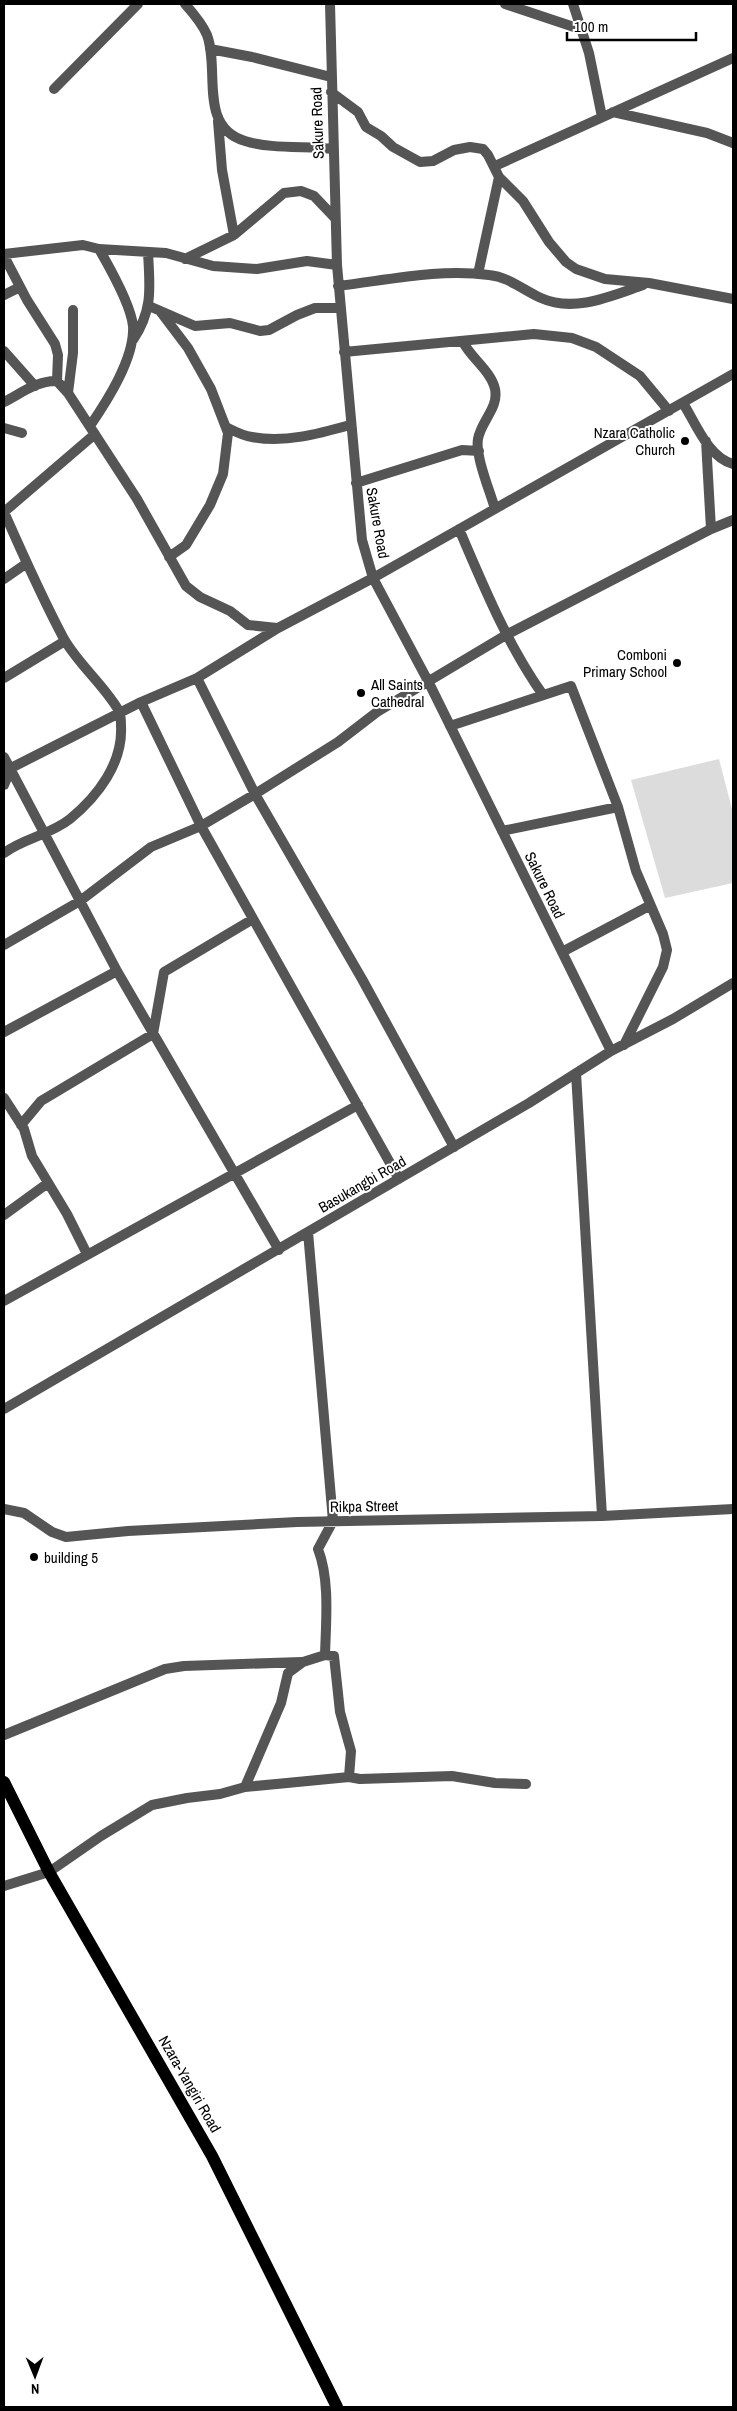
<svg xmlns="http://www.w3.org/2000/svg" width="737" height="2411" viewBox="0 0 737 2411" font-family="'Archivo Narrow',sans-serif">
<style>
.green{fill:#dcdcdc}
.lines{fill:none;stroke-linecap:round;stroke-linejoin:round}
.minor{stroke:#555;stroke-width:10}
.major{stroke:#000;stroke-width:12}
.poi-dot{fill:#000;stroke:#fff;stroke-width:2}
.labels{text-anchor:middle;dominant-baseline:central;stroke-width:4;stroke-linejoin:round;paint-order:stroke}
.street-label{font-size:15px;fill:#000;stroke:#fff}
.poi-label{font-size:15px;fill:#000;stroke:#fff;text-anchor:end}
</style>
<rect width="100%" height="100%" fill="#fff"/>
<path class="green" d="M719,759L733,813V883L665,898L631,780Z"/>
<g class="lines">
<path class="minor" d="M185,4C193,13 202,23 207,35C220,70 198,127 245,141C270,149 306,146 333,149
M330,4L337,265L362,540L373,578L428,681L611,1051
M505,4L583,30
M573,4L589,53L602,117
M210,49L252,57L331,77
M54,89L138,4
M331,92L358,112L366,127L381,136L393,147L420,162L433,161L454,150L470,147L483,149L488,155L499,177L523,201L549,242L566,262L576,269L605,279L649,283L733,299
M613,112L707,133L733,143
M218,121L222,170L234,235
M495,166L733,58
M4,254L83,245L99,249L166,253L213,266L257,269L307,261L337,265
M4,256L27,300L55,344L58,355L57,381
M185,259L234,235L284,193L301,191L314,196L335,218
M478,274L499,177
M338,286C388,280 440,268 489,275C509,277 523,290 541,298C574,313 611,296 643,285
M4,295L20,287
M149,306L195,326L230,323L260,331L269,330L297,315L315,308H340
M160,311L188,348L211,389L228,433L223,474L210,505L186,545L169,557
M133,340C153,310 150,288 148,253
M463,342C471,358 491,371 495,389C499,408 481,421 478,439C475,456 490,491 495,509
M4,351L35,386
M344,352L534,334L572,338L596,347L640,376L669,411
M68,393L73,353V310
M4,402C20,394 38,380 57,381L68,393L137,499L186,586L200,597L230,611L248,625L277,628
M683,403C696,424 708,457 733,464
M90,426C107,401 135,358 133,326C131,305 110,268 99,249
M226,427C234,431 243,436 252,437C285,443 318,434 350,425
M4,428L22,433
M706,441L711,529
M356,483L462,450L479,451
M4,512C23,555 42,598 64,639C79,665 104,685 119,711C121,715 121,721 121,726C123,763 98,796 70,819C50,835 24,838 4,853
M4,512L95,434
M459,529C484,587 507,644 543,695
M4,579L27,563
M4,678L65,641
M197,678L255,794L362,979L454,1147
M141,702L201,826L399,1179
M450,726L571,686L618,807L636,871L663,934L667,950L663,967L624,1045
M4,757L117,971L279,1250
M4,785L11,768L141,702L197,678L278,628L373,578L733,374
M502,831L618,807
M4,945L80,901L151,847L201,826L255,794L338,742L377,712L506,635L711,529L733,520
M562,952L649,906
M4,1032L117,971
M576,1073L602,1516
M4,1098L24,1129L32,1156L67,1214L87,1254
M21,1125L41,1101L153,1034L164,972L253,919
M4,1215L48,1183
M4,1301L358,1105
M4,1409L529,1103L611,1051L673,1019L733,983
M4,1509L24,1513L52,1532L66,1537L128,1531L297,1522L602,1516L733,1509
M325,1655L334,1656L340,1712L351,1751L349,1777
M4,1735L165,1669L184,1666L302,1662
M245,1787L349,1777L360,1779L452,1776L495,1783L526,1784
M4,1886L49,1872L101,1836L152,1805L187,1798L220,1794L245,1787L281,1703L288,1673L303,1662L325,1655C326,1621 330,1580 318,1549L333,1521L308,1232"/>
<path class="major" d="M4,1782L49,1872L212,2156L337,2407"/>
</g>
<g class="poi-dot">
<circle cx="685" cy="441" r="5"/>
<circle cx="677" cy="663" r="5"/>
<circle cx="361" cy="693" r="5"/>
<circle cx="34" cy="1557" r="5"/>
</g>
<g class="labels">
<g class="street-label">
<text transform="translate(317 123) rotate(-92)">Sakure Road</text>
<text transform="translate(378 523) rotate(80)">Sakure Road</text>
<text transform="translate(545 885) rotate(64)">Sakure Road</text>
<text transform="translate(362 1184) rotate(-30)">Basukangbi Road</text>
<text transform="translate(364 1506) rotate(-1)">Rikpa Street</text>
<text transform="translate(190 2084) rotate(60)">Nzara-Yangiri Road</text>
</g>
<g class="poi-label">
<text x="675" y="432">Nzara Catholic<tspan x="675" dy="17">Church</tspan></text>
<text x="667" y="654">Comboni<tspan x="667" dy="17">Primary School</tspan></text>
<text x="371" y="684" text-anchor="start">All Saints<tspan x="371" dy="17">Cathedral</tspan></text>
<text x="44" y="1557" text-anchor="start">building 5</text>
</g>
</g>
<rect width="737" height="2411" fill="none" stroke="#000000" stroke-width="10"/>
<g transform="translate(35 2376) rotate(179)" stroke="#ffffff" stroke-width="4" paint-order="stroke">
<path d="M0-4L9 19L0 12L-9 19Z" fill="#000000"/>
<text y="-8" font-size="14" font-weight="bold" text-anchor="middle" fill="#000000">N</text>
</g>
<path d="M567 32v8h129v-8" fill="none" stroke="#000000" stroke-width="2.5"/>
<text x="574" y="32" font-size="15" fill="#000000" stroke="#ffffff" stroke-width="4" paint-order="stroke">100 m</text>
</svg>
